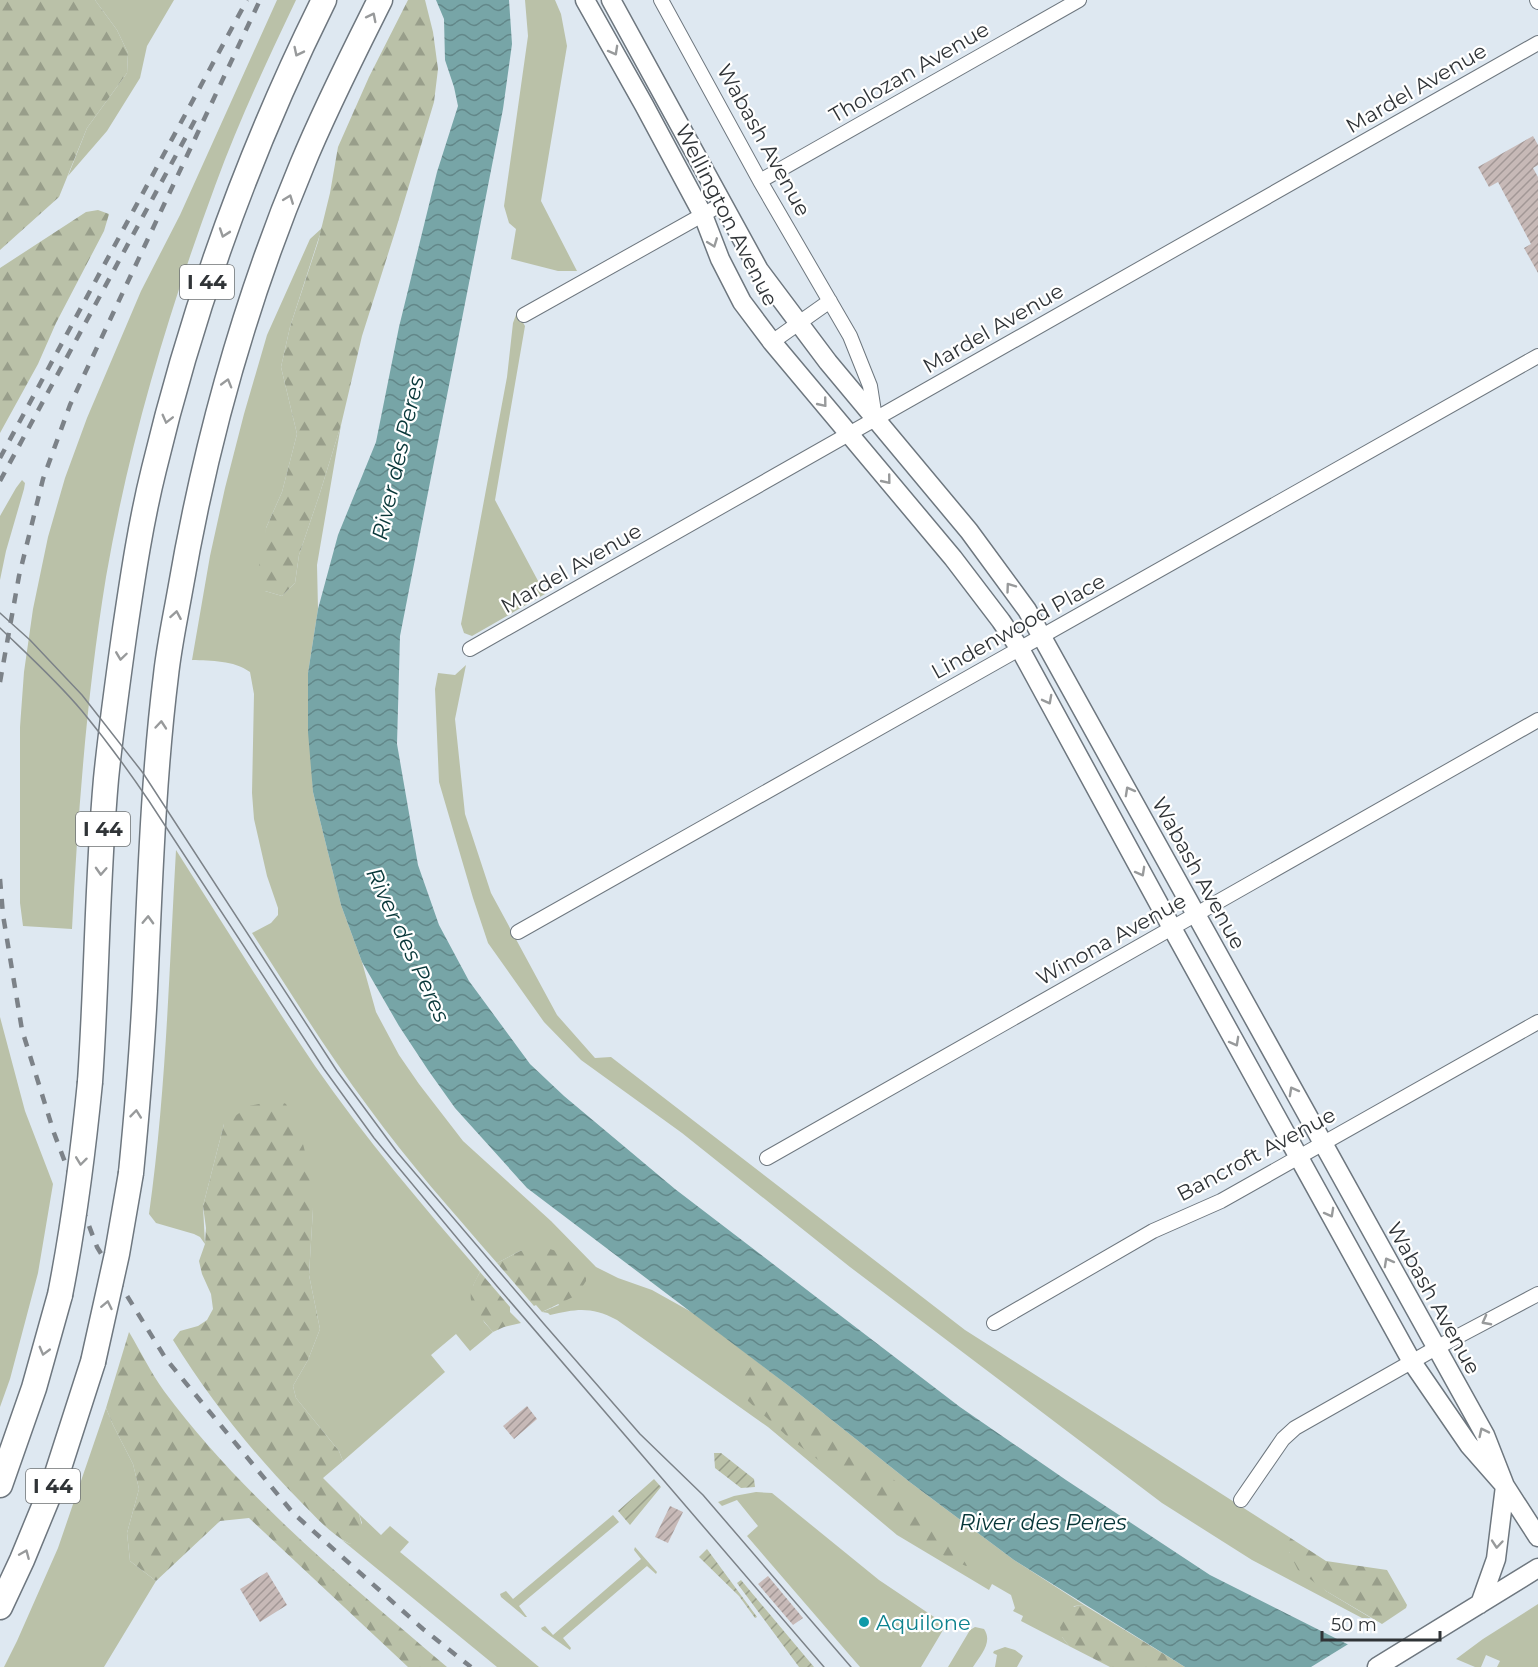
<svg xmlns="http://www.w3.org/2000/svg" width="1538" height="1667" viewBox="0 0 1538 1667" font-family="Montserrat,sans-serif">
<style>
.grass{fill:#bac1a8}
.forest{fill:url(#forest-firs)}
.garden{fill:url(#garden-furrows)}
.water{fill:url(#water-waves)}
.pier{fill:#dee8f1}
.building{fill:url(#building-hatch)}
.lines{fill:none;stroke-linecap:round;stroke-linejoin:round}
.minor-casing{stroke:#6e777f;stroke-width:16}
.secondary-casing{stroke:#6e777f;stroke-width:21}
.motorway-casing{stroke:#6e777f;stroke-width:27}
.minor{stroke:#fff;stroke-width:14}
.secondary{stroke:#fff;stroke-width:18}
.motorway{stroke:#fff;stroke-width:24}
.tram{stroke:#7c8288;stroke-width:1.5}
.rail{stroke:#7c8288;stroke-width:4.5;stroke-dasharray:10 10;stroke-linecap:butt}
.motorway-bridge-casing{stroke:#6e777f;stroke-width:27;stroke-linecap:butt}
.motorway-bridge{stroke:#fff;stroke-width:24}
.oneway{stroke:#989a9b}
.culture-dot{fill:#0f9aa8;stroke:#fff;stroke-width:2}
.labels{text-anchor:middle;dominant-baseline:central;stroke-width:4.5;stroke-linejoin:round;paint-order:stroke}
.shield{fill:#fff;stroke:#6e7173;stroke-width:1.5}
.shield-label{font-size:20px;font-weight:bold;fill:#303437}
.street-label{font-size:21px;fill:#303437;stroke:#fff}
.culture-label{font-size:21px;fill:#0d838f;stroke:#fff;text-anchor:start}
.water-label{font-size:22px;font-style:italic;fill:#073638;stroke:#fff}
</style>
<defs>
<pattern id="forest-firs" width="22" height="20" patternUnits="userSpaceOnUse" patternTransform="scale(1.5)"><rect width="22" height="20" fill="#bac1a8"/><path d="M5 1l3.5 6h-7zM16 11l3.5 6h-7z" fill="#989e8a"/></pattern>
<pattern id="garden-furrows" width="10" height="10" patternUnits="userSpaceOnUse" patternTransform="scale(1.5)"><rect width="10" height="10" fill="#bac1a8"/><path d="M-1 1l2-2M0 10L10 0M9 11l2-2" fill="none" stroke="#989e8a"/></pattern>
<pattern id="water-waves" width="16" height="10" patternUnits="userSpaceOnUse" patternTransform="scale(1.5)"><rect width="16" height="10" fill="#77a5a7"/><path d="M0 5q4-4 8 0t8 0" fill="none" stroke="#628789"/></pattern>
<pattern id="building-hatch" width="6" height="6" patternUnits="userSpaceOnUse" patternTransform="scale(1.5)"><rect width="6" height="6" fill="#c7b9b7"/><path d="M-1 1l2-2M0 6l6-6M5 7l2-2" fill="none" stroke="#a29796"/></pattern>
</defs>
<rect width="100%" height="100%" fill="#dee8f1"/>
<path class="grass" d="M95,0H174L147,46L140,78L107,131L68,176L87,128L127,73L128,53L117,30Z
M277,0H296C267,61 238,123 215,186C168,313 129,444 106,577C87,693 78,811 72,929L23,926L20,903V727L24,672L33,609L48,537L65,478L87,418L141,291L180,215Z
M525,0H555L561,14L567,46L541,201L577,271H558L511,259L516,229L509,223L504,206L528,36Z
M322,228L290,327L281,367L297,434L282,492L266,528L265,591L282,596L295,583L299,555L319,496L341,425L317,565L318,609L308,673L313,792L341,905L362,962L376,1012L399,1055L419,1084L463,1141L551,1221L596,1267L618,1278L652,1290L695,1314L798,1393L911,1483L1014,1560L1084,1605L1074,1606L1062,1637L1069,1646L1021,1621L1023,1616L1013,1611L1015,1608L1011,1595L992,1584L989,1590L897,1535L768,1427L617,1320C591,1306 576,1309 550,1315L548,1313L542,1312L559,1305L522,1250L497,1263C453,1212 408,1162 369,1108C327,1052 290,992 252,933L271,923L278,915V908L267,876L254,819L252,793L254,694L250,672C233,660 212,661 192,660L210,556L225,488L244,414L267,335L310,239Z
M517,312L525,326L495,500L545,594L472,636L464,633L461,624L507,377L513,323Z
M22,480L25,483L24,489L6,551L0,580V516L16,488Z
M466,665L455,719L465,814L491,893L557,1015L595,1058L611,1057L965,1330L1289,1537V1552L1326,1591L1371,1618H1362L1252,1560L1162,1503L850,1267L682,1133L581,1060L544,1022L488,943L473,898L439,782L435,689L438,673L455,675Z
M176,850C222,922 267,995 315,1066C365,1138 422,1205 480,1272L473,1286L484,1322L493,1332L470,1351L456,1334L431,1355L445,1372L343,1461L339,1451L296,1398L293,1386L308,1360L320,1329L309,1275L313,1209L224,1124L203,1206L205,1244L200,1237L194,1234L156,1223L149,1214C166,1094 169,972 176,850Z
M0,1017L25,1111L53,1184L38,1273L10,1379L0,1407Z
M106,1408L113,1425L133,1464L139,1489L127,1533L130,1561L156,1581L104,1667H4L17,1641L58,1548Z
M756,1492L772,1493L879,1580L946,1625L921,1667H860L747,1536L758,1526L737,1500L722,1506L718,1502L734,1496Z
M359,1514L381,1535L390,1526L409,1542L400,1552L539,1667H497L342,1540L350,1544L362,1523Z
M613,1515L619,1522L519,1606L527,1617H525L501,1597L500,1594L506,1591L513,1599Z
M635,1547L657,1572L656,1574L647,1566L563,1638L571,1648L570,1650L542,1630L541,1628L545,1626L553,1635L641,1559L634,1550Z
M1538,1604V1667H1497L1500,1661L1486,1655L1481,1667H1475L1456,1659L1483,1639Z
M975,1627L984,1629C993,1642 981,1655 973,1667H948L970,1630Z
M1005,1647L1015,1650L1023,1656L1017,1667H995L997,1655L993,1653L994,1651Z"/>
<path class="forest" d="M0,0H95L117,30L128,53L127,73L87,128L59,197L0,250Z
M408,0H425L433,32L438,69L434,102L395,232L362,336L341,425L319,496L299,555L295,583L282,596L265,591L258,572L266,528L282,492L297,434L281,367L290,327L318,242L330,193L338,147L369,77Z
M98,210L109,214L104,231L56,323L38,364L0,433V268L86,212Z
M277,1100L286,1104L299,1129L308,1163L313,1209L309,1275L320,1329L308,1360L293,1386L296,1398L339,1451L343,1461L323,1478L359,1514L363,1530L359,1537L350,1544C330,1534 314,1515 298,1499C251,1451 209,1398 173,1340L180,1331L198,1326L207,1320L213,1309L211,1294L202,1274L199,1261L205,1244L206,1228L203,1206L224,1124L249,1106Z
M546,1248L578,1257L586,1268V1281L577,1295L542,1312L536,1305L534,1306L497,1263L522,1250Z
M480,1272L510,1307V1312L521,1323L504,1327L493,1332C487,1325 473,1309 471,1300C469,1290 476,1280 480,1272Z
M129,1332C141,1352 151,1373 164,1391C243,1497 346,1581 447,1667H408L249,1518L220,1521L156,1581L130,1561L127,1533L139,1489L133,1464L113,1425L106,1408Z
M751,1366L758,1369L772,1382L835,1430L850,1446L898,1483L904,1495L971,1555L973,1562L966,1566L948,1558L920,1541L895,1518L788,1437L748,1401L744,1392L745,1375Z
M1289,1537L1326,1561L1387,1570L1407,1605L1406,1608L1382,1624L1326,1591L1298,1570L1289,1552Z
M1084,1605L1185,1667H1110L1069,1646L1062,1637L1059,1622C1067,1610 1069,1606 1084,1605Z"/>
<path class="garden" d="M714,1453H721L754,1479L755,1487L741,1488L715,1468Z
M654,1479L661,1487L630,1525L618,1511Z
M707,1549L757,1617L755,1618L739,1596L699,1557Z
M741,1580L814,1667H799L737,1583Z"/>
<path class="water" d="M436,0H509L512,44L503,109L400,636L397,744L418,865L439,925L469,981L530,1064L564,1096L675,1189L960,1407L1066,1480L1210,1575L1347,1644L1398,1667H1185L1014,1560L911,1483L798,1393L527,1188L455,1108L428,1070L399,1026L362,962L341,905L313,792L308,732V673L318,609L338,535L376,442L399,327L437,172L458,106L454,87L445,60L444,19Z"/>
<path class="pier" d="M1350,1643L1400,1664L1401,1667H1311Z"/>
<path class="building" d="M1533,136L1538,145V165L1533,168L1538,177V273L1524,248L1531,244L1498,182L1489,187L1478,167Z
M527,1406L537,1419L514,1439L503,1426Z
M670,1506L683,1512L668,1543L655,1537Z
M267,1572L287,1605L260,1622L240,1589Z
M768,1576L803,1618L793,1625L758,1584Z"/>
<g class="lines">
<defs>
<path id="minor" d="M661,0L760,181L850,336L870,386L875,418
M1537,0L1538,2
M760,181L1079,0
M524,315L722,204
M772,342L830,301
M470,649L1538,43
M518,932L1538,356
M767,1158L1538,720
M994,1323L1153,1231L1221,1201L1538,1022
M1241,1500L1283,1439L1295,1428L1436,1348L1538,1294"/>
<path id="secondary" d="M585,0L644,105L703,215L720,259L742,302L772,342L953,558L1001,621L1020,649L1172,928L1412,1362L1469,1445L1505,1486L1538,1537
M611,0L759,270L828,362L969,531L1027,610L1485,1435L1505,1486L1496,1559L1480,1604
M1377,1667L1538,1568"/>
<path id="motorway" d="M90,1082C97,981 97,880 106,779C111,729 118,679 125,629C133,575 141,521 154,469C193,306 250,149 324,0
M131,1173C137,1112 142,1051 145,991C150,885 153,780 166,675C169,647 175,619 180,591C205,445 245,301 302,165C325,109 353,54 380,0
M0,1485L34,1388L60,1295
M0,1607L22,1560L55,1480L93,1362"/>
</defs>
<use href="#minor" class="minor-casing"/>
<use href="#secondary" class="secondary-casing"/>
<use href="#motorway" class="motorway-casing"/>
<use href="#minor" class="minor"/>
<use href="#secondary" class="secondary"/>
<use href="#motorway" class="motorway"/>
<path class="tram" d="M0,613L30,640L82,695L143,773L337,1071L397,1152L544,1324L640,1434L703,1495L851,1667
M0,628C28,655 57,681 82,711C106,740 128,770 149,801L324,1069L374,1138L496,1285L824,1667"/>
<path class="rail" d="M0,458L247,0
M0,481L195,120
M0,682L19,576L43,479L70,405L260,0
M0,879L3,915L22,1030L54,1133L97,1247L166,1359L293,1513L423,1629L471,1667"/>
<defs>
<path id="motorway-bridge" d="M60,1295C74,1224 83,1153 90,1082
M93,1362L117,1254L131,1173"/>
</defs>
<use href="#motorway-bridge" class="motorway-bridge-casing"/>
<use href="#motorway-bridge" class="motorway-bridge"/>
</g>
<defs><path id="oneway-chevron" d="M-2-3.5L2.5 0L-2 3.5" fill="none" stroke-width="1.6" stroke-linecap="round" stroke-linejoin="round" transform="scale(1.5)"/></defs>
<g class="oneway">
<use href="#oneway-chevron" transform="translate(372 17) rotate(-63)"/>
<use href="#oneway-chevron" transform="translate(614 51) rotate(61)"/>
<use href="#oneway-chevron" transform="translate(298 52) rotate(116)"/>
<use href="#oneway-chevron" transform="translate(289 199) rotate(-69)"/>
<use href="#oneway-chevron" transform="translate(224 233) rotate(109)"/>
<use href="#oneway-chevron" transform="translate(713 243) rotate(69)"/>
<use href="#oneway-chevron" transform="translate(227 383) rotate(-74)"/>
<use href="#oneway-chevron" transform="translate(823 403) rotate(51)"/>
<use href="#oneway-chevron" transform="translate(167 419) rotate(104)"/>
<use href="#oneway-chevron" transform="translate(887 480) rotate(51)"/>
<use href="#oneway-chevron" transform="translate(1010 587) rotate(-126)"/>
<use href="#oneway-chevron" transform="translate(176 615) rotate(-80)"/>
<use href="#oneway-chevron" transform="translate(121 656) rotate(98)"/>
<use href="#oneway-chevron" transform="translate(1048 700) rotate(62)"/>
<use href="#oneway-chevron" transform="translate(161 725) rotate(-85)"/>
<use href="#oneway-chevron" transform="translate(1129 791) rotate(-119)"/>
<use href="#oneway-chevron" transform="translate(101 871) rotate(93)"/>
<use href="#oneway-chevron" transform="translate(1141 872) rotate(61)"/>
<use href="#oneway-chevron" transform="translate(148 920) rotate(-88)"/>
<use href="#oneway-chevron" transform="translate(1235 1042) rotate(61)"/>
<use href="#oneway-chevron" transform="translate(1293 1091) rotate(-119)"/>
<use href="#oneway-chevron" transform="translate(136 1114) rotate(-84)"/>
<use href="#oneway-chevron" transform="translate(81 1161) rotate(97)"/>
<use href="#oneway-chevron" transform="translate(1330 1213) rotate(61)"/>
<use href="#oneway-chevron" transform="translate(1388 1262) rotate(-119)"/>
<use href="#oneway-chevron" transform="translate(107 1305) rotate(-78)"/>
<use href="#oneway-chevron" transform="translate(1486 1321) rotate(152)"/>
<use href="#oneway-chevron" transform="translate(44 1351) rotate(105)"/>
<use href="#oneway-chevron" transform="translate(1483 1432) rotate(-116)"/>
<use href="#oneway-chevron" transform="translate(1497 1544) rotate(95)"/>
<use href="#oneway-chevron" transform="translate(25 1554) rotate(-67)"/>
</g>
<circle class="culture-dot" cx="864" cy="1622" r="6"/>
<g class="labels">
<g class="shield">
<rect x="180" y="265" width="54" height="34" rx="4.5"/>
<rect x="76" y="812" width="54" height="34" rx="4.5"/>
<rect x="26" y="1469" width="54" height="34" rx="4.5"/>
</g>
<g class="shield-label">
<text x="207" y="282">I 44</text>
<text x="103" y="829">I 44</text>
<text x="53" y="1486">I 44</text>
</g>
<g class="street-label">
<text transform="translate(909 72) rotate(-30)">Tholozan Avenue</text>
<text transform="translate(1416 88) rotate(-30)">Mardel Avenue</text>
<text transform="translate(764 140) rotate(61)">Wabash Avenue</text>
<text transform="translate(727 215) rotate(63)">Wellington Avenue</text>
<text transform="translate(993 328) rotate(-30)">Mardel Avenue</text>
<text transform="translate(571 568) rotate(-30)">Mardel Avenue</text>
<text transform="translate(1018 626) rotate(-29)">Lindenwood Place</text>
<text transform="translate(1199 873) rotate(61)">Wabash Avenue</text>
<text transform="translate(1111 939) rotate(-29)">Winona Avenue</text>
<text transform="translate(1256 1154) rotate(-28)">Bancroft Avenue</text>
<text transform="translate(1434 1298) rotate(61)">Wabash Avenue</text>
</g>
<g class="culture-label">
<text x="876" y="1622">Aquilone</text>
</g>
<g class="water-label">
<text transform="translate(398 458) rotate(-77)">River des Peres</text>
<text transform="translate(408 945) rotate(65)">River des Peres</text>
<text x="1043" y="1522">River des Peres</text>
</g>
</g>
<path d="M1322 1631v9h118v-9" fill="none" stroke="#303437" stroke-width="3"/>
<text x="1331" y="1631" font-size="18" fill="#303437" stroke="#ffffff" stroke-width="4.5" paint-order="stroke">50 m</text>
</svg>
